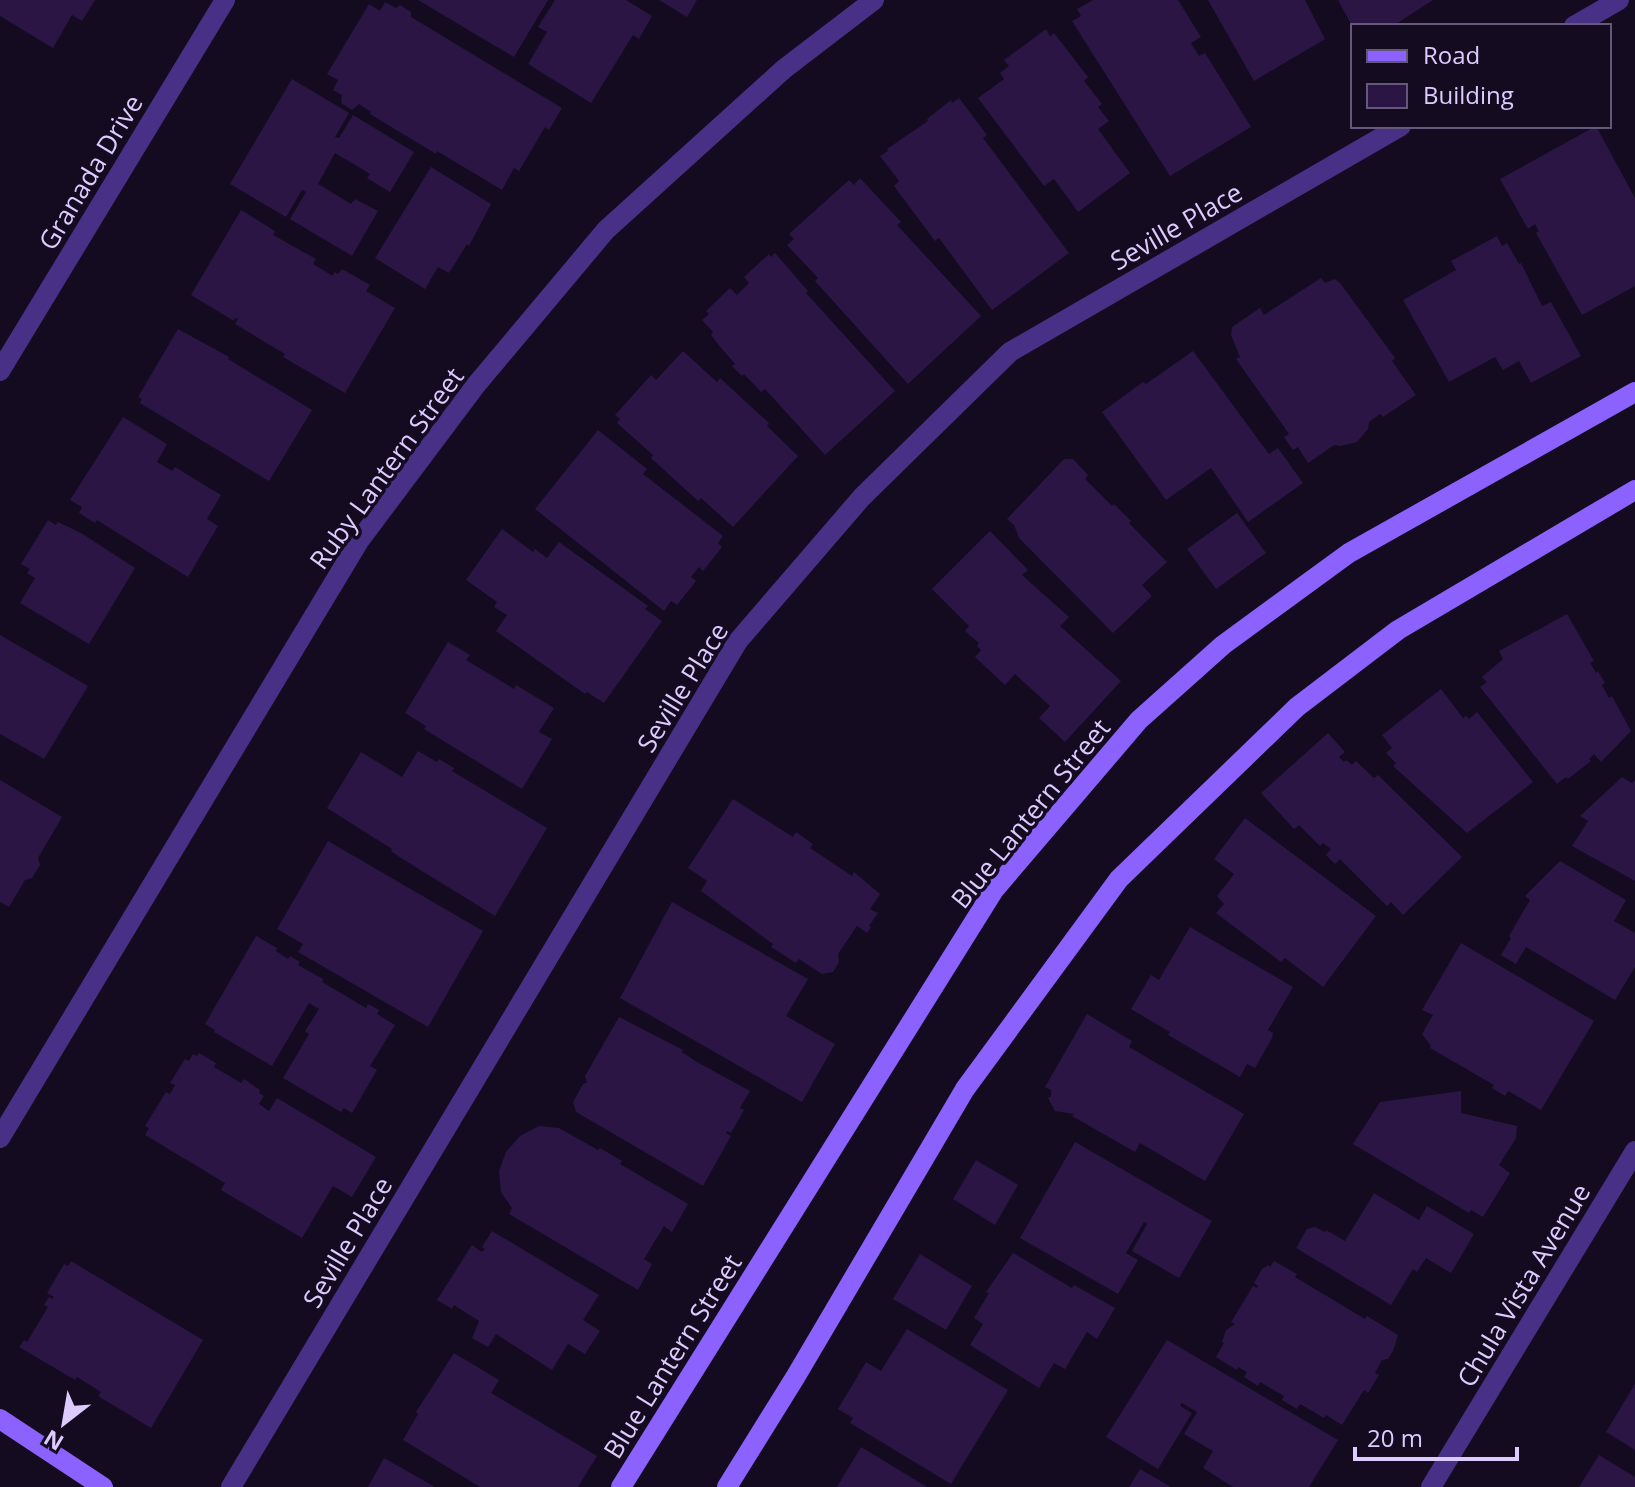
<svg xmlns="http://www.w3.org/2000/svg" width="1635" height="1487" viewBox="0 0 1635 1487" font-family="'Open Sans',sans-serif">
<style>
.building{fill:#2a1544}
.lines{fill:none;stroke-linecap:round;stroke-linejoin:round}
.street{stroke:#483086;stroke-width:20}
.secondary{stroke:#8c62ff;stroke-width:20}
.labels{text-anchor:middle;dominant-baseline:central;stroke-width:7;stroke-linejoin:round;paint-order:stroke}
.street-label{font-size:26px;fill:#ddcbff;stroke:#140b21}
</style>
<rect width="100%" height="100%" fill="#140b21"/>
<path class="building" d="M0,0H95L82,21L72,15L53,48L0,16Z
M418,0H548L514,57Z
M555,0H626L652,16L639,39L633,35L591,103L528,64L547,32L538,27Z
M659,0H697L687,17Z
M1093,0H1178L1201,37L1191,43L1199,56L1205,53L1251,127L1170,176L1072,21L1081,16L1077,9Z
M1208,0H1305L1325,39L1254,81Z
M1338,0H1433L1393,26H1352Z
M385,2L396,8L400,5L411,12V17L562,108L549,130L545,127L519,171L514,168L502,190L437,151L436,154L370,114L371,112L359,104L352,110L341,103L342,95L333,90L338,80L327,74L369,4L380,11Z
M1046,29L1050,36L1054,33L1088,77L1084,81L1102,104L1098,107L1109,121L1098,129L1130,173L1078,212L1054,179L1044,186L978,98L1004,79L1000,73L1009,66L1004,60Z
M292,79L349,113L335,137L339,138L353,115L414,152L390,192L367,178L370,174L335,153L318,184L351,204L355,199L378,211L352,256L290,219L306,192L302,190L286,217L230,184Z
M959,98L987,135L983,138L1069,253L992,310L939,238L935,241L894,186L899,181L880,156L888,151L887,149L928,121L927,119L951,100L952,103Z
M1596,126L1635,198V286L1582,315L1536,233L1539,231L1535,224L1528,229L1500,179Z
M431,167L491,204L469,246L467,244L449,273L438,267L425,289L375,258Z
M860,178L901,222L897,225L981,316L908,384L815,281L818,278L787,245L794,239L789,234L849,180L854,185Z
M241,210L275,231L273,235L316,259L313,264L333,276L334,272L338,274L342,269L370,285L366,291L395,308L345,393L283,357L285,354L235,324L238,319L235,318L234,321L191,295Z
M1497,236L1502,246L1507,243L1519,264L1521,263L1542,306L1551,302L1581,356L1531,383L1519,361L1503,370L1495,357L1449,382L1403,300L1456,270L1451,261Z
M775,253L808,291L806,293L895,391L825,455L765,389L761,392L744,374L742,376L732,366L735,364L717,343L711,335L713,332L702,320L709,314L706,311L730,288L737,295L749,283L744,277L769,254L771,257Z
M1321,278L1325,283L1335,279L1340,283L1395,358L1392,361L1416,395L1383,417L1380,414L1369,422L1368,429L1357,442L1341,446L1334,445L1308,463L1298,447L1293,450L1284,437L1289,434L1236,359L1240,357L1231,335L1232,327L1260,308L1264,315Z
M178,329L229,357L228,359L312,410L269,481L140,403L142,399L138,397Z
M683,351L717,382L720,378L769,423L767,426L798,456L733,527L701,498L698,501L651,458L653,455L617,423L620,419L615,415L651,375L656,380Z
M1193,351L1269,454L1278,448L1303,483L1248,522L1211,468L1166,500L1102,412L1143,382L1146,384Z
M123,417L167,444L157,462L172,471L175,467L221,495L207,519L218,526L188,577L97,520L95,523L79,513L82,507L70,500Z
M598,430L647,469L643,474L723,536L718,543L722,547L703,571L699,567L691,577L696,581L677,605L671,601L664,611L535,509Z
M1064,459H1073L1088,475L1085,479L1112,506L1114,504L1131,521L1129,523L1167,562L1142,585L1152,596L1113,633L1019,538L1014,525L1007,519Z
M1237,513L1266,553L1216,589L1187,549Z
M48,520L56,525L58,522L81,533L135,568L89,644L20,603L35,578L27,573L30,569L21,564Z
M502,529L533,552L535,549L547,558L559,542L648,606L645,609L662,621L604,703L587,692L585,694L496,631L507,615L494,607L497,602L466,580Z
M990,531L1028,570L1022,575L1069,617L1060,626L1121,681L1065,742L1039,718L1050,706L1015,674L1005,685L975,657L981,650L977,646L979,643L965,631L969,626L932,589Z
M1567,614L1594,661L1590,663L1596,673L1598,671L1605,683L1602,685L1609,698L1612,696L1631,731L1601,762L1594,754L1589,759L1591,761L1568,779L1566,777L1557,784L1480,687L1487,682L1482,677L1503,659L1499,651Z
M0,635L88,686L44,759L0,734Z
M448,642L470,655L466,660L514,689L516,685L554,708L539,732L552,739L522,789L424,729L426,726L405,713Z
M1441,689L1463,718L1466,716L1469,719L1477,712L1533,782L1467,833L1393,766L1396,763L1386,753L1392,748L1382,735Z
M1328,733L1345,752L1339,757L1344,762L1346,760L1352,765L1356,761L1374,778L1378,775L1462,857L1403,915L1391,902L1387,906L1340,859L1335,864L1326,855L1331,849L1323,843L1320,846L1299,825L1294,829L1261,793Z
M418,751L437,762L439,759L454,768L452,771L547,828L495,916L401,858L391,851L392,849L327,808L361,752L402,777Z
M1622,777L1632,783L1635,780V881L1572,846L1588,821L1580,816Z
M0,780L62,817L38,858L40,865L32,878L25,880L9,907L0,902Z
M733,799L793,837L796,832L813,844L810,848L852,876L854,872L880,894L870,909L878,913L869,926L871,927L867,933L857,926L838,954L839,962L833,972L822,974L799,959L796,963L771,947L773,944L701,891L707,881L688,868Z
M1245,818L1376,916L1323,987L1285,958L1281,962L1216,913L1224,904L1217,896L1234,874L1214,859Z
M328,841L483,931L428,1027L298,952L303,944L277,929Z
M1560,861L1626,900L1614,921L1635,933V967L1615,1000L1526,947L1516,964L1501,955L1511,938L1509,936L1530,900L1525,896Z
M672,902L808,979L786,1016L835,1044L802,1102L620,998Z
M1190,927L1293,987L1268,1030L1273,1033L1272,1038L1255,1068L1247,1064L1240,1077L1168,1035L1170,1032L1131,1009L1151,975L1159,980Z
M256,936L277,948L276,951L288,959L290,956L300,962L298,965L323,979L322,982L366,1008L368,1004L379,1010L377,1014L395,1025L370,1066L377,1070L352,1113L344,1108L341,1112L283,1078L309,1034L305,1031L319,1009L309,1003L272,1066L214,1032L215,1030L205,1024Z
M1461,943L1594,1021L1541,1110L1508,1091L1505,1096L1492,1088L1494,1085L1430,1048L1431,1046L1422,1034L1433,1015L1422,1010Z
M1087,1014L1132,1041L1129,1047L1244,1114L1205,1181L1140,1143L1135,1152L1072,1116L1074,1114L1055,1111L1048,1098L1051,1096V1090L1045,1087Z
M619,1017L683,1050L682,1052L697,1062L750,1091L740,1108L744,1110L731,1133L727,1131L726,1133L731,1136L703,1186L576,1112L573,1102L583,1084L587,1083L585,1076Z
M199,1053L216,1063L214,1067L241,1083L244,1079L260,1090L259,1093L264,1096L259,1104L269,1111L277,1098L376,1157L352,1197L333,1186L302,1238L221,1190L225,1183L145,1135L149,1128L145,1126L166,1092L170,1094L175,1085L170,1083L185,1059L189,1061L193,1054L197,1056Z
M1461,1091V1113L1517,1126L1516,1138L1499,1165L1510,1173L1483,1217L1471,1210L1469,1213L1353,1144L1380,1102Z
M539,1126L559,1128L598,1150L600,1148L622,1161L620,1164L688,1204L672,1232L664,1226L644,1259L652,1264L638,1290L509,1214L512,1208L501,1192L499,1171L506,1152L520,1136Z
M1075,1142L1212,1221L1179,1278L1132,1251L1147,1224L1144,1222L1126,1253L1138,1260L1118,1294L1020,1238Z
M976,1160L1018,1185L995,1225L953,1199Z
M1374,1193L1419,1220L1427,1206L1474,1234L1451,1273L1426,1258L1417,1272L1413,1269L1391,1305L1296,1248L1307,1229L1315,1227L1325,1232L1326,1230L1345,1241Z
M492,1231L599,1295L583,1320L600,1331L585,1354L568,1344L552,1370L496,1334L488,1347L472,1338L479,1321L454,1305L452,1309L437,1300L472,1245L482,1252L485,1249L482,1247Z
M1013,1253L1072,1288L1074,1285L1115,1308L1097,1339L1087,1332L1065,1369L1054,1363L1039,1388L970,1345L983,1324L974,1318L989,1293L986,1292Z
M920,1254L972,1286L946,1330L893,1299Z
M71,1261L203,1340L151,1428L98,1396L101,1392L77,1377L75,1380L19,1347L24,1340L27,1342L48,1307L44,1305L49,1297L52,1299L54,1297L47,1293L64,1264L68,1266Z
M1274,1261L1297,1274L1295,1277L1365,1319L1367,1316L1398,1335L1393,1351L1388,1359L1382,1360L1375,1373L1379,1375L1368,1393L1364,1390L1342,1425L1326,1415L1324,1418L1300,1404L1297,1409L1282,1400L1284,1396L1260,1382L1258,1386L1244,1377L1247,1372L1238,1367L1237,1370L1216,1357L1224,1343L1222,1342L1226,1330L1235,1324L1231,1322L1253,1286L1257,1288L1258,1286L1254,1283L1262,1269L1268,1265L1270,1267Z
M907,1329L1008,1390L951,1484L850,1423L853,1418L838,1409L866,1362L881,1371Z
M1167,1340L1338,1440L1309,1487H1233L1203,1468L1213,1451L1184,1434L1197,1412L1182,1403L1180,1406L1192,1413L1158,1469L1106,1437Z
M454,1353L499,1380L491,1393L597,1456L578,1487H480L403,1440L418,1414L416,1412Z
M1635,1384V1450L1606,1432Z
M861,1447L927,1487H837Z
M1599,1455L1635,1477V1487H1579Z
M384,1458L435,1487H368Z
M1140,1469L1171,1487H1129Z"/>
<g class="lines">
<path class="street" d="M1574,26L1619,0
M0,371L225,0
M0,1138L359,541L476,385L606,230L784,69L874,0
M231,1487L738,641L862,497L1010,352L1401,126
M1431,1487L1635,1151"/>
<path class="secondary" d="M0,1419L103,1487
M621,1487L994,890L1139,720L1223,645L1349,553L1635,392
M727,1487L796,1376L965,1089L1119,879L1297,707L1398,630L1635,490"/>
</g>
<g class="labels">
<g class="street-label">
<text transform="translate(90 172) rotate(-59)">Granada Drive</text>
<text transform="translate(1176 226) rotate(-30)">Seville Place</text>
<text transform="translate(386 468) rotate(-54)">Ruby Lantern Street</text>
<text transform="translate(682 687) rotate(-58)">Seville Place</text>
<text transform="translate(1030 813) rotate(-51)">Blue Lantern Street</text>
<text transform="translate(347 1242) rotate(-59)">Seville Place</text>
<text transform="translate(1523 1285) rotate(-59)">Chula Vista Avenue</text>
<text transform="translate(672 1356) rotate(-58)">Blue Lantern Street</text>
</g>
</g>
<rect x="1351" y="24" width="260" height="104" fill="#140b21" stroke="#64587a" stroke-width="2"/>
<rect x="1367" y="50" width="40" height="12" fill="#8c62ff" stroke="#64587a" stroke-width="2"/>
<text x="1423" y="64" font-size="24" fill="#ddcbff">Road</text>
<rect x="1367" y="84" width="40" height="24" fill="#2a1544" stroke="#64587a" stroke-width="2"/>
<text x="1423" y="104" font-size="24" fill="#ddcbff">Building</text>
<g transform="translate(64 1423) rotate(211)" stroke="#140b21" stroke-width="6" paint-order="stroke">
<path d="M0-6L14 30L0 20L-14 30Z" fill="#ddcbff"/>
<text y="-12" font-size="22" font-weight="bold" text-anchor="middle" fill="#ddcbff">N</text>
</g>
<path d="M1355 1447v12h162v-12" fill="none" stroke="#ddcbff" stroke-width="4"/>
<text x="1367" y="1447" font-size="24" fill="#ddcbff" stroke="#140b21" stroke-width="6" paint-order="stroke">20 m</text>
</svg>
